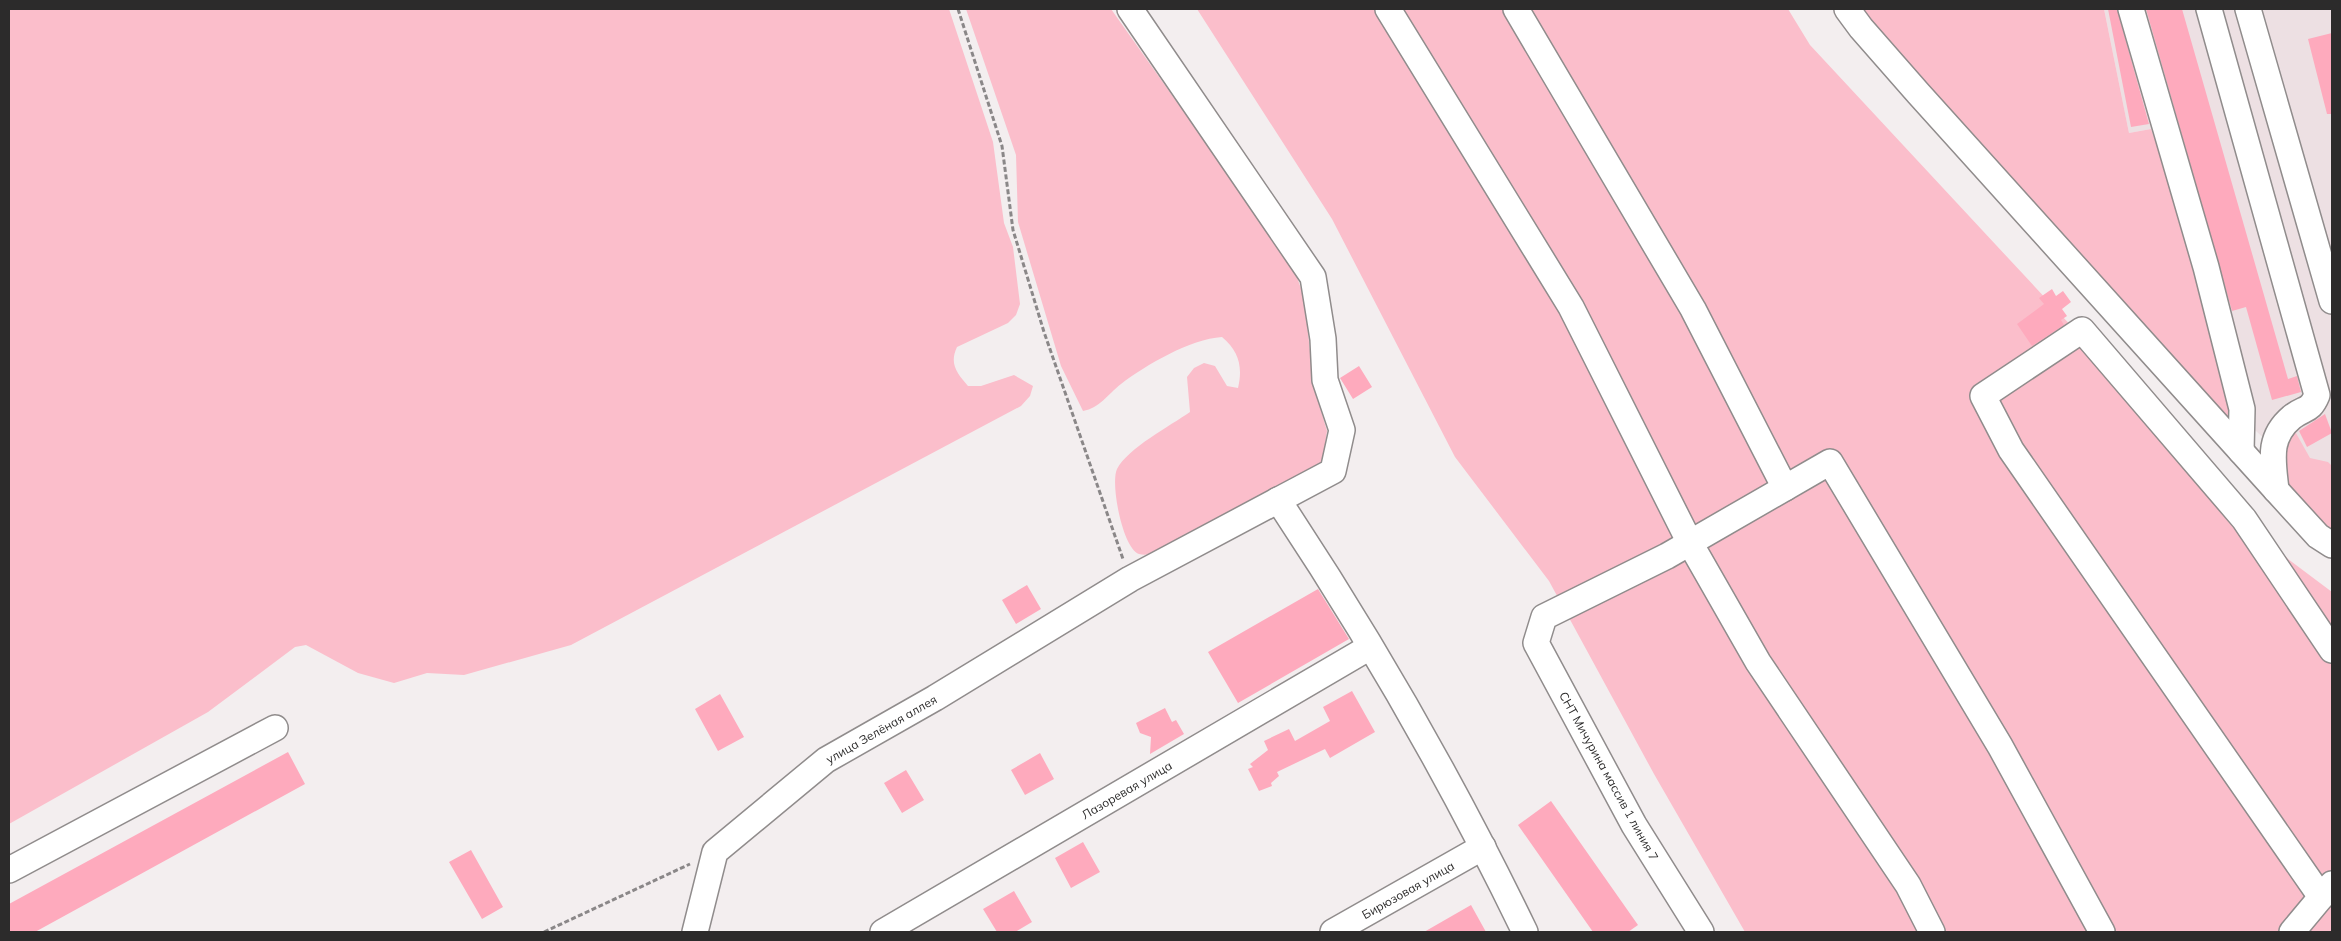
<svg xmlns="http://www.w3.org/2000/svg" width="2341" height="941" viewBox="0 0 2341 941" font-family="Mulish,sans-serif">
<style>
.built{fill:#ede0e3}
.green{fill:#fbbecb}
.building{fill:#feaabd}
.lines{fill:none;stroke-linecap:round;stroke-linejoin:round}
.minor-casing{stroke:#908c8c;stroke-width:28}
.path{stroke:#8a8788;stroke-width:3;stroke-dasharray:5 2.5;stroke-linecap:butt}
.minor{stroke:#fff;stroke-width:25}
.labels{text-anchor:middle;dominant-baseline:central;stroke-width:4.5;stroke-linejoin:round;paint-order:stroke}
.street-label{font-size:12px;fill:#2c2b2b;stroke:#fff}
</style>
<rect width="100%" height="100%" fill="#f3eeef"/>
<path class="built" d="M2104,9H2332V477L2312,484L2238,414L2151,129L2129,133Z"/>
<path class="green" d="M9,9H949L993,142L1004,223L1013,247L1020,304L1016,315L1008,323L957,347C949,364 957,373 968,386H981L1014,375L1033,386L1030,396L1021,406L571,645L464,675L427,673L394,683L358,673L306,645L295,647L208,712L9,824Z
M966,9H1111L1293,266L1304,297L1314,387L1327,431L1322,464L1162,553C1156,553 1145,556 1139,554C1123,549 1110,484 1117,469C1128,448 1170,426 1190,412L1187,377L1194,368L1204,363L1215,366L1227,386L1238,388C1243,367 1239,351 1222,337C1190,339 1146,365 1121,384C1107,395 1100,408 1083,411L1061,366L1018,222L1016,155Z
M1197,9H1788L1810,45L2288,559L2332,592V932H1745L1654,774L1549,581L1455,457L1332,219Z
M1858,9H2104L2129,133L2151,129L2188,229L2238,414L2229,423Z
M2292,426L2310,458L2328,462L2332,466V531C2306,510 2272,489 2279,450C2281,442 2288,433 2292,426Z"/>
<path class="building" d="M2108,9H2117L2149,124L2131,127Z
M2146,9H2182L2288,379L2297,376L2301,392L2272,400L2246,307L2232,311Z
M2332,33V114H2327L2308,39Z
M2052,289L2056,296L2063,291L2071,302L2062,309L2067,316L2061,320L2064,325L2032,346L2017,324L2044,304L2039,298Z
M1359,366L1372,387L1353,399L1340,378Z
M2325,414L2332,433L2307,447L2299,431Z
M1027,585L1041,609L1016,624L1002,600Z
M1318,589L1349,639L1238,703L1208,652Z
M1352,691L1375,732L1330,758L1325,749L1277,772L1279,776L1271,783L1272,786L1259,791L1248,769L1253,767L1250,764L1268,750L1264,741L1289,729L1295,741L1330,721L1323,707Z
M720,694L744,737L718,751L695,709Z
M1165,708L1172,722L1176,720L1184,734L1150,754L1151,737L1140,733L1136,723Z
M288,752L305,784L35,932H9V904Z
M1040,753L1054,779L1025,795L1011,770Z
M906,770L924,800L902,813L884,783Z
M1551,801L1638,925L1628,932H1593L1518,825Z
M1083,842L1100,872L1071,888L1055,858Z
M471,850L503,907L482,919L449,862Z
M1014,891L1032,922L1015,932H997L983,909Z
M1471,905L1486,932H1424Z"/>
<g class="lines">
<defs>
<g id="minor">
<path d="M1388,9L1571,307L1690,543L1758,662L1908,885L1932,932"/>
<path d="M1516,9L1693,309L1785,488"/>
<path d="M1847,9L1861,28L1918,93L2276,490L2318,536L2332,545"/>
<path d="M2131,9L2206,267L2242,409L2241,451"/>
<path d="M2209,9L2317,395C2310,412 2305,407 2292,417C2267,438 2273,461 2276,490"/>
<path d="M2248,9L2332,301"/>
<path d="M1278,500C1370,638 1453,783 1525,932"/>
<path d="M9,870L275,728"/>
<path d="M2321,897L2011,450L1983,396L2082,330L2244,519L2332,650"/>
<path id="s1" d="M695,932L715,852L826,760L935,698L1130,579L1333,471L1342,430L1325,380L1323,339L1313,277L1130,9"/>
<path id="s2" d="M883,932L1370,647"/>
<path id="s3" d="M1333,932L1483,847"/>
<path d="M1701,932L1634,825L1536,643L1544,617L1667,556L1830,462L2000,746L2102,932"/>
<path d="M2292,932L2332,884"/>
</g>
</defs>
<use href="#minor" class="minor-casing"/>
<path class="path" d="M958,9L1002,146L1013,230L1044,332L1123,559
M544,932L690,864"/>
<use href="#minor" class="minor"/>
</g>
<g class="labels">
<g class="street-label">
<text stroke="none"><textPath href="#s1" startOffset="290">улица Зелёная аллея</textPath></text>
<text transform="translate(1609 776) rotate(61)">СНТ Мичурина массив 1 линия 7</text>
<text stroke="none"><textPath href="#s2" startOffset="282">Лазоревая улица</textPath></text>
<text stroke="none"><textPath href="#s3" startOffset="86">Бирюзовая улица</textPath></text>
</g>
</g>
<rect width="2341" height="941" fill="none" stroke="#2c2b2b" stroke-width="20"/>
</svg>
